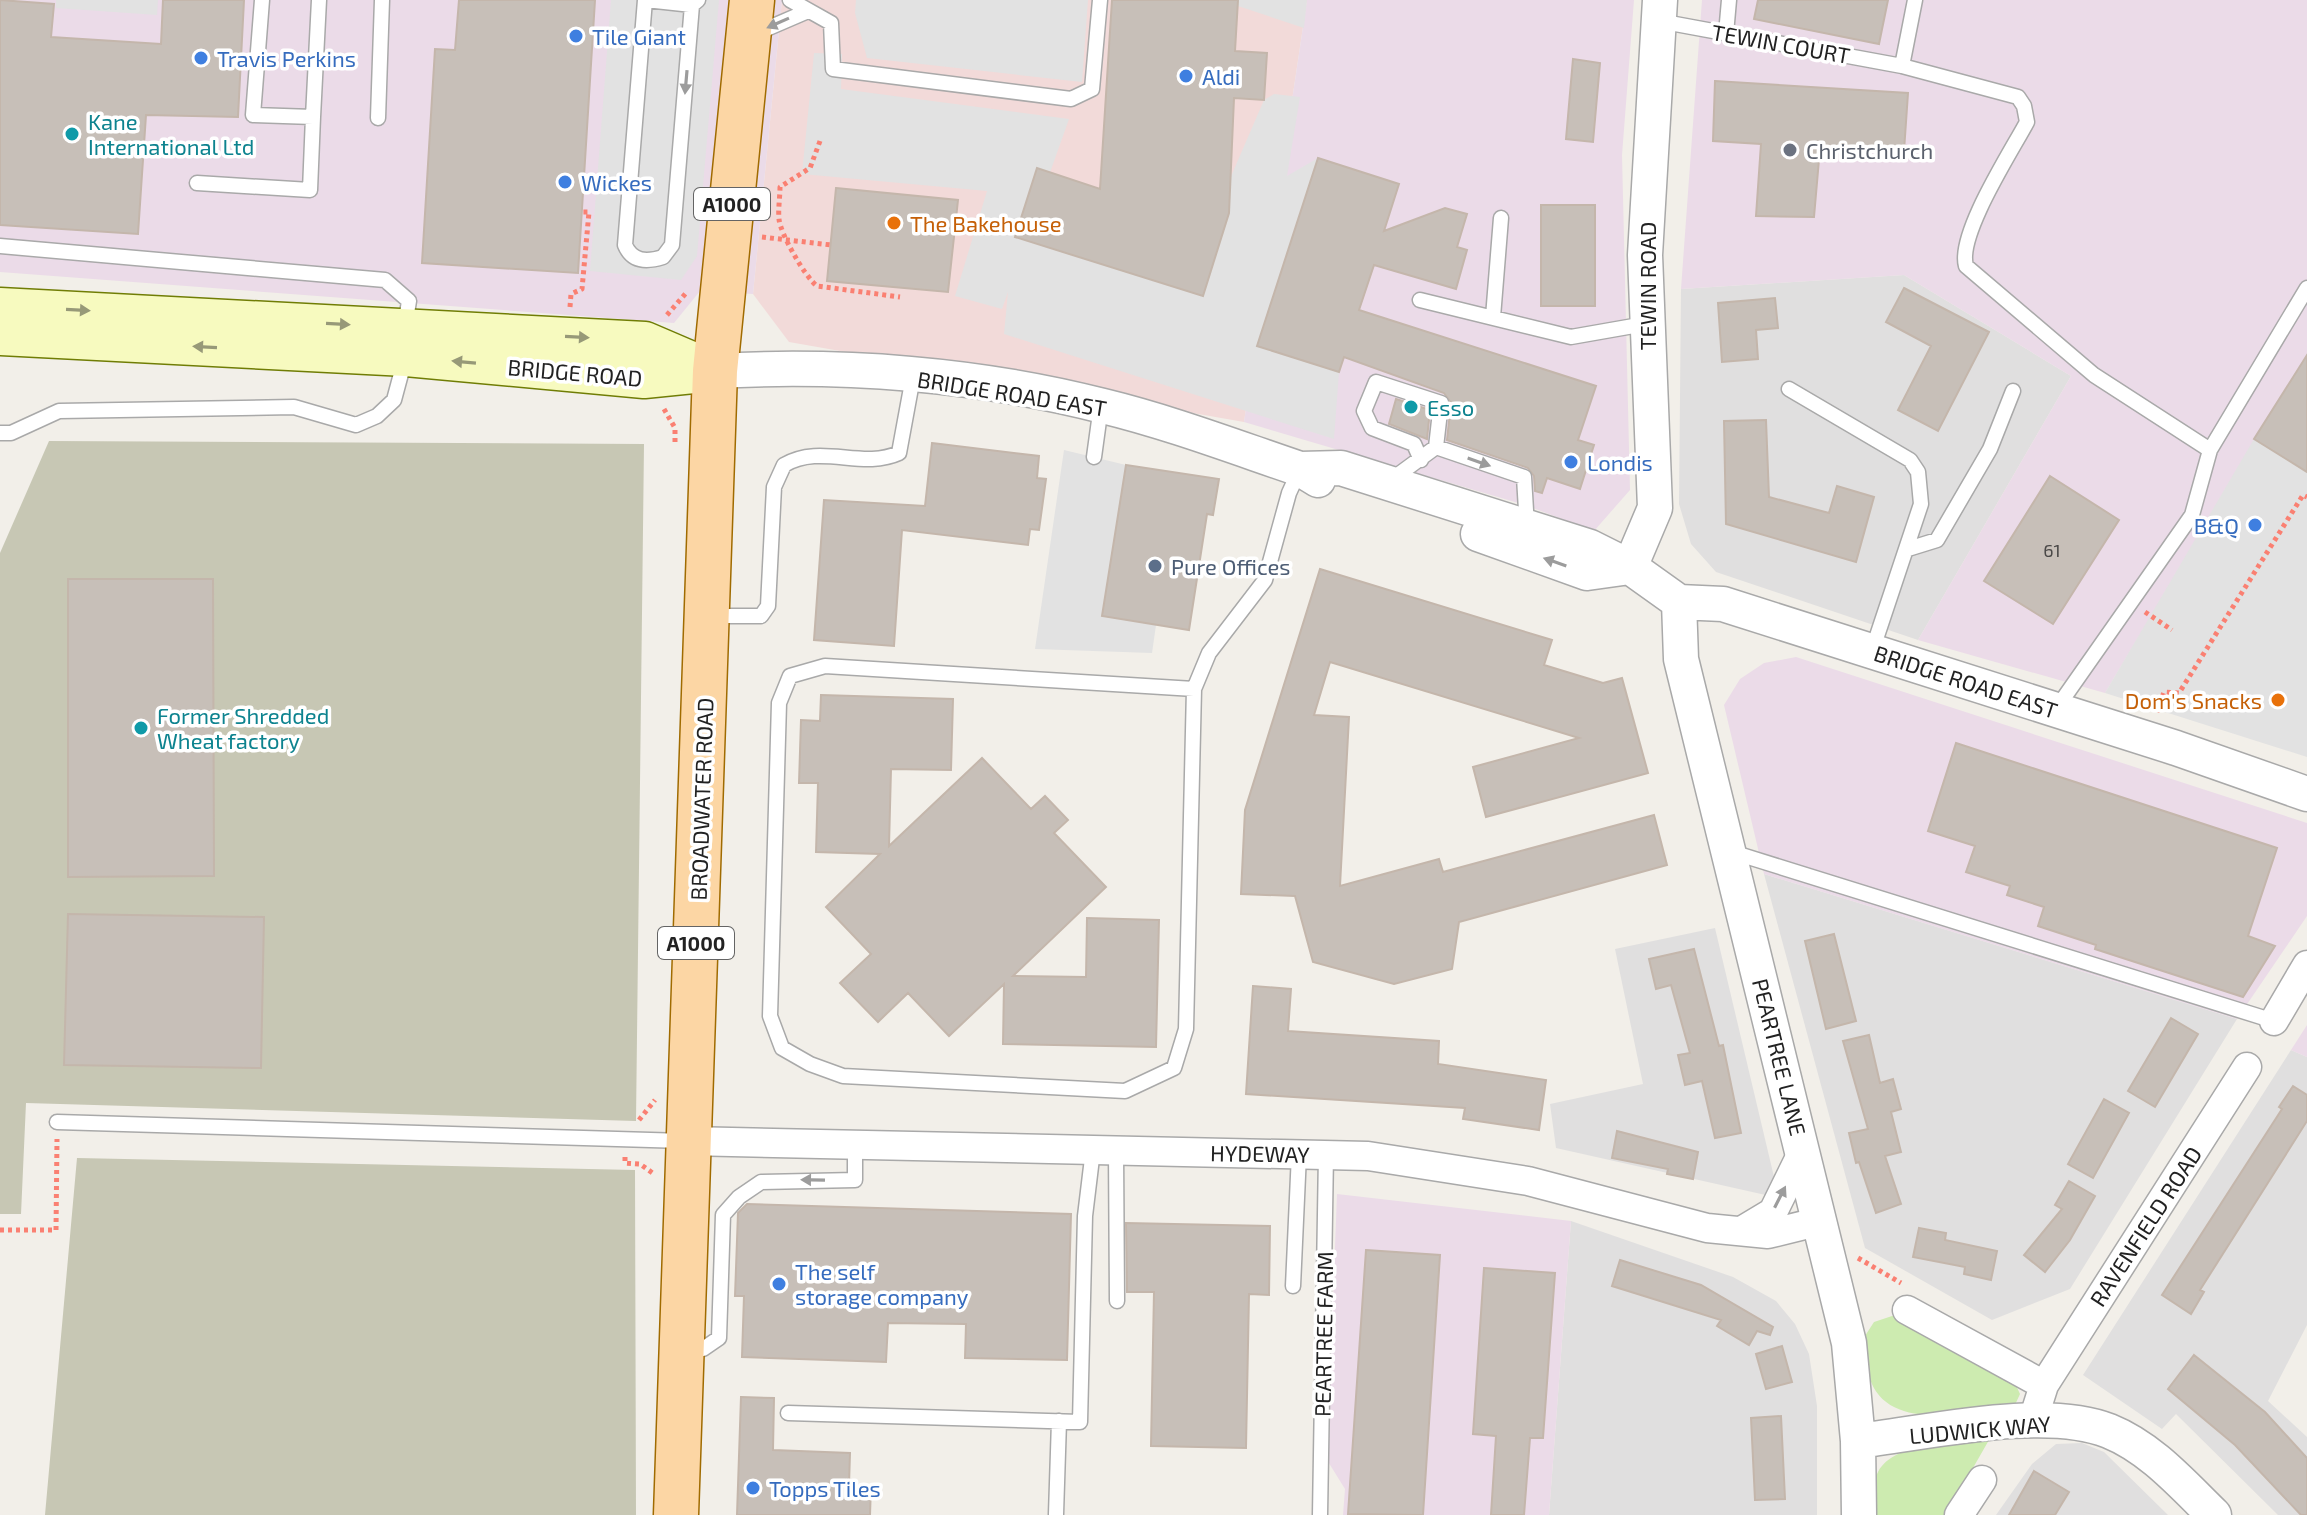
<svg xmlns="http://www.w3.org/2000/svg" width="2307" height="1515" viewBox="0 0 2307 1515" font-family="'Exo 2',sans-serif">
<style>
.residential{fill:#e0dfdf}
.commercial{fill:#f2dad9}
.industrial{fill:#ebdbe8}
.construction{fill:#c7c7b4}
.grass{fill:#cdebb0}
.parking{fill:#e2e2e2}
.building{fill:#c7bfb8;stroke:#c4b6ab;stroke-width:2}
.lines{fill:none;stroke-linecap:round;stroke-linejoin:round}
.service-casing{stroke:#a9a9a9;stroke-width:17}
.minor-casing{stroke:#a9a9a9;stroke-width:31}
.tertiary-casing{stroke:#a9a9a9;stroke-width:37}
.secondary-casing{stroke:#707d05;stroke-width:41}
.primary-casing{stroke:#a06b00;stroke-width:47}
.path{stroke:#fa8072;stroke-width:5;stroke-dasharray:4 4;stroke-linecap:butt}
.service{stroke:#fff;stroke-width:14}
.minor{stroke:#fff;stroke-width:28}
.tertiary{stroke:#fff;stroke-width:34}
.secondary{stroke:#f7fabf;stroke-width:38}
.primary{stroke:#fcd6a4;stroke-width:44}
.oneway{fill:#9c9c9c}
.oneway2{fill:#979978}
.shop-dot{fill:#3f7fe0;stroke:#fff;stroke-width:3}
.culture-dot{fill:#0f9aa8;stroke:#fff;stroke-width:3}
.worship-dot{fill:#6b7280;stroke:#fff;stroke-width:3}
.food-dot{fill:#e8710a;stroke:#fff;stroke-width:3}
.service-dot{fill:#5c6f8a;stroke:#fff;stroke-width:3}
.labels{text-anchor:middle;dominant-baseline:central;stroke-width:7;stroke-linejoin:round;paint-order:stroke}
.number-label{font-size:18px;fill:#4b4948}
.shield{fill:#fff;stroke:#646464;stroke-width:2}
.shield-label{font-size:20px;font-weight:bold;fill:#222}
.shop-label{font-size:22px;fill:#366cbe;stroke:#fff;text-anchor:start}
.street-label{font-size:22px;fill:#222;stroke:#fff}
.culture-label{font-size:22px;fill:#0d838f;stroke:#fff;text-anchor:start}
.worship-label{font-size:22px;fill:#5b616d;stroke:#fff;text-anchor:start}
.food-label{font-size:22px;fill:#c56008;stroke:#fff;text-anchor:start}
.service-label{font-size:22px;fill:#4e5e75;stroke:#fff;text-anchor:start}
</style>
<rect width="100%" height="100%" fill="#f2efe9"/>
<path class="residential" d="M1904,275L2071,376L1918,640L1716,572L1691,544L1679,504L1681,289Z
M1764,874L2237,1019L2070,1289L1992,1320L1865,1248Z
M1715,928L1779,1198L1556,1148L1550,1104L1643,1084L1615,949Z
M2291,1050L2307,1057V1325L2268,1401L2307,1437V1515H2278L2176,1414L2162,1429L2083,1375Z
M1571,1221L1733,1277L1776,1301L1795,1324L1809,1354L1817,1406V1515H1549Z
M2082,1443L2104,1452L2168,1515H1996L2032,1464L2056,1444Z"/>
<path class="commercial" d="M782,0H1307L1244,422L789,342L753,294Z"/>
<path class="industrial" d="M0,0H782L753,294L700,291L674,323L0,272Z
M1307,0H1634L1622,155L1630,490L1594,531L1525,505L1244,422Z
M1702,0H2307V355L2105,693L1918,640L2071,376L1904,275L1681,289Z
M1796,657L2307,823V916L2237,1019L1764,874L1724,705L1740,679L1764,663Z
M2307,1025V1057L2291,1050Z
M1337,1194L1571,1221L1549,1515H1343L1345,1489L1327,1460Z"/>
<path class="construction" d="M49,441L644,444L636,1121L26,1103L21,1214H0V553Z
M77,1158L635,1170L636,1515H45Z"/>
<path class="grass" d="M1892,1316L1902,1317L2014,1381L2020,1394L2014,1407C1970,1411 1886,1435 1869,1376C1865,1364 1865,1351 1863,1339L1874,1322Z
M1989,1440L1946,1515H1872C1873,1502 1871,1483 1878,1472C1895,1440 1958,1444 1989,1440Z"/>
<path class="parking" d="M56,0H158L157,15L56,8Z
M611,0H719L697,256L681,280L590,271Z
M856,0H1088L1082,82L867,58L855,13Z
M1238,0H1307L1304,28L1238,6Z
M814,53L842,54L841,89L1069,119L1026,240L1202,296L1229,213V181L1264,100L1274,94L1300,97L1287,176L1318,158L1258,346L1339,372L1334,439L1004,334L1008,292L1002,309L955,296L987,191L802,174Z
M2254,439L2307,472V757L2105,693Z
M1064,450L1126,465L1102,616L1156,625L1152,653L1035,649Z"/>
<path class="building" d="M0,0L54,4L51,37L161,44L163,0H244L238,117L146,115L138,234L0,225Z
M459,0H595L578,273L422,263L435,49L455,50Z
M1112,0H1238L1235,51L1267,53L1264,100L1234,98L1229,213L1203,296L1015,237L1037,168L1100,189Z
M1758,0H1888L1879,44L1754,19Z
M1573,59L1600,63L1593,142L1566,139Z
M1715,81L1908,93L1904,151L1820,148L1814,217L1756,216L1761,144L1713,141Z
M1318,158L1399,184L1384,231L1445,208L1467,214L1457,247L1467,250L1456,289L1374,265L1359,310L1596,386L1578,440L1594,445L1580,489L1547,478L1542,493L1535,491L1534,476L1528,468L1447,440L1451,403L1444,393L1344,357L1339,372L1257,346Z
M836,188L958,200L948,292L827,281Z
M1541,205H1595V306H1541Z
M1904,288L1989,332L1938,431L1898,410L1931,346L1886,322Z
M1775,298L1778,328L1756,330L1758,359L1722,362L1718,303Z
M2307,355V472L2254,439Z
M1396,399L1430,410L1427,439L1389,424Z
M1766,420L1769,497L1829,513L1837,486L1874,497L1856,562L1726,524L1724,421Z
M932,443L1039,456L1037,478L1046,479L1039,530L1030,529L1028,545L902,530L894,646L814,640L824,500L925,506Z
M1126,465L1219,479L1213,515L1207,514L1189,630L1102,616Z
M2050,476L2119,520L2053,624L1984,581Z
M1320,569L1552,640L1544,665L1603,683L1622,678L1648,773L1486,817L1473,767L1579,738L1330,662L1314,715L1349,717L1340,886L1439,859L1443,872L1654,815L1667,865L1459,922L1452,969L1394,984L1313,962L1295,896L1241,894L1245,810Z
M68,579H213L214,876L68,877Z
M821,695L953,699L951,770L891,769L889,846L982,758L1031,809L1045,796L1068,820L1054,833L1106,887L1013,976L1086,977L1087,918L1159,920L1156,1047L1003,1044L1004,984L949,1036L908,993L878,1022L840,983L871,954L826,907L880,854L816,852L818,783H799L801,720L820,721Z
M1956,743L2277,848L2248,936L2275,946L2243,997L2095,949L2096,945L2038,926L2044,907L2007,895L2010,886L1966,872L1975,846L1928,831Z
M68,914L264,917L261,1068L64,1065Z
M1834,934L1856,1021L1826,1029L1805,941Z
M1694,949L1719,1046L1723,1045L1741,1133L1715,1138L1702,1081L1685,1085L1678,1055L1690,1053L1671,985L1656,989L1649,959Z
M1253,986L1291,989L1288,1031L1439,1041L1438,1064L1546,1080L1539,1130L1463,1119L1465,1108L1246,1094Z
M2171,1018L2198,1034L2155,1107L2128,1091Z
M1869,1035L1880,1083L1893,1079L1901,1109L1891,1112L1901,1152L1885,1156L1901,1204L1876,1213L1859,1162L1856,1163L1849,1133L1868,1129L1843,1041Z
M2293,1086L2307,1095V1121L2200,1290L2204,1292L2191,1314L2162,1295L2282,1109L2279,1107Z
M2104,1099L2129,1113L2093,1178L2068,1164Z
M1617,1131L1698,1152L1693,1179L1667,1174L1668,1169L1612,1158Z
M2069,1181L2095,1196L2070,1240L2045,1272L2024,1255L2062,1209L2055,1205Z
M747,1204L1071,1214L1067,1360L965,1358L966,1324L888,1323L886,1362L742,1357L744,1296H735L738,1213Z
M1126,1223L1270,1226L1269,1295L1249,1294L1246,1448L1151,1446L1154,1292H1127Z
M1919,1228L1946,1233L1945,1240L1997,1251L1991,1280L1964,1274L1965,1267L1913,1257Z
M1366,1250L1440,1255L1423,1515L1348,1514Z
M1620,1260L1701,1285L1773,1327L1770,1335L1757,1331L1749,1345L1717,1326L1721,1320L1612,1286Z
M1484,1268L1555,1273L1543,1438H1530L1524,1515H1491L1496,1436L1473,1434Z
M1782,1346L1792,1382L1766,1389L1756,1354Z
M2194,1355L2265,1412L2307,1458V1515H2301L2235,1445L2168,1389Z
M741,1397L774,1398L773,1450L850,1453L849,1485H871L870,1515H737Z
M1781,1416L1785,1499L1755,1500L1751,1418Z
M2034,1471L2069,1492L2055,1515H2009Z"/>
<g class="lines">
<defs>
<path id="service" d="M262,0L253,115L313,117L319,0
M645,0L625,245C632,262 647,262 663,257L672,245L692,5
M646,0L692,5L698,0
M790,0L831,23L833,69L1071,99L1092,89L1100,0
M1659,21L1902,66L2018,97L2024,106L2027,122C2011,152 1957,235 1966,266L2094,375L2210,450
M757,33L808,11
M1726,34L1729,0
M1902,66L1915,0
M378,118L382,0
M197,183L310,190L313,117
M0,246L385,280L409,301L405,326
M1420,300L1571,337L1645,324
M1493,317L1501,218
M1789,389L1910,460L1918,472L1921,504L1872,651
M0,433H11L59,411L294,407L356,425L377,416L394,400L405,359
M1094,457L1101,406
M1421,460L1414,444L1372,428L1364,411L1376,382L1441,403L1436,447
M1391,480L1436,447L1524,477L1527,527
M1908,549L1937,540L1990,449L2013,391
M713,616H761L768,606L774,487L784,465C821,443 862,470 899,453L913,377
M1194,689L825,666L790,676L779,703L770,1016L782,1048L810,1064L843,1076L1125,1091L1174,1068L1186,1029L1194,689L1209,653L1265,580L1289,493L1300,469
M2056,709L2192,515L2210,450L2307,288
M1732,852L2274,1021
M57,1122L684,1141
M1116,1151L1117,1301
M1293,1286L1299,1154
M687,1350L703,1349L719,1338L723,1215L739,1197L761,1182L855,1180V1144
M788,1413L1080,1422L1085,1216L1093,1150
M1056,1514L1059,1421
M1320,1515L1326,1154"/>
<path id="minor" d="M2274,1021L2307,965
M688,1141L1368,1156L1528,1181L1707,1228L1768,1234L1821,1221
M1743,1230L1773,1212L1803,1151
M1907,1310L2044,1385
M2033,1420L2044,1385L2247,1067
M1959,1515L1982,1480"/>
<path id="tertiary" d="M715,371C843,364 978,374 1103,406C1169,422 1235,447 1300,469L1318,480
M1300,469L1341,468L1590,547L1630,567L1679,602L1723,604L2176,748L2307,794
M1478,534L1587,573L1630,567
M1630,567L1655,508L1645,255L1660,0
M1679,602L1681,659L1849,1343L1858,1441L1859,1515
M1858,1441C1927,1433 2044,1405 2109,1431C2151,1448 2182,1484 2214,1515"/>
<path id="secondary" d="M0,307L645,341L715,371
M0,336L406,357L644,379L713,372"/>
<path id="primary" d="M676,1515L715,371L752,0"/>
</defs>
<use href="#service" class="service-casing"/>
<use href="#minor" class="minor-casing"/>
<use href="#tertiary" class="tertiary-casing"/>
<use href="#secondary" class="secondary-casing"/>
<use href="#primary" class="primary-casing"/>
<path class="path" d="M820,141L810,168L780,187C780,197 778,209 779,219C780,233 805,277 817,286L900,297
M762,237L831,245
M570,307L571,294L582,289L589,212H582
M667,315L686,293
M664,409L675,428V444
M2145,612L2172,630
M2157,712L2164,692L2179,693L2303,495L2307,497
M639,1120L655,1100
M625,1157V1163L640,1164L654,1174
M0,1230H56L57,1139
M1858,1258L1901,1283"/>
<use href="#service" class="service"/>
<use href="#minor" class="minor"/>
<use href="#tertiary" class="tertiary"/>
<use href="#secondary" class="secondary"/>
<use href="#primary" class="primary"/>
</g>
<defs><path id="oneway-solid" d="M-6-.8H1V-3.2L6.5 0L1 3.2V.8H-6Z" transform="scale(2)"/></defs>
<g class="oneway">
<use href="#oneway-solid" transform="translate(778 23) rotate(156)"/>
<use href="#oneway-solid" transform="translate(686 82) rotate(95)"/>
<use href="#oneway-solid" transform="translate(1479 462) rotate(19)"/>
<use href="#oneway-solid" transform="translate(1555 562) rotate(-161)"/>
<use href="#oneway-solid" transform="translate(813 1180) rotate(-179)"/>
<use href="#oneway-solid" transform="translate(1780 1197) rotate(-63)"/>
</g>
<g class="oneway2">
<use href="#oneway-solid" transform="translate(78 310) rotate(3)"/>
<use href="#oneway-solid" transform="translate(338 324) rotate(3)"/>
<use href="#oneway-solid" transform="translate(577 337) rotate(3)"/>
<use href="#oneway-solid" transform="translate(205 347) rotate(-177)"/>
<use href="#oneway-solid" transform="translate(464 362) rotate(-175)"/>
</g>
<g class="shop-dot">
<circle cx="576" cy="36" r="8"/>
<circle cx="201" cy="58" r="8"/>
<circle cx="1186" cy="76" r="8"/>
<circle cx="565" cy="182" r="8"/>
<circle cx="1571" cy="462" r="8"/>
<circle cx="2255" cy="525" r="8"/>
<circle cx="779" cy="1284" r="8"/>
<circle cx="753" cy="1488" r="8"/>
</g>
<g class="culture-dot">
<circle cx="72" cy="134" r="8"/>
<circle cx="1411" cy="407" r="8"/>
<circle cx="141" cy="728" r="8"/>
</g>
<circle class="worship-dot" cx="1790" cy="150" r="8"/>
<g class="food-dot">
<circle cx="894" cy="223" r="8"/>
<circle cx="2278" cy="700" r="8"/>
</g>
<circle class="service-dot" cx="1155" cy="566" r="8"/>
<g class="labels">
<g class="number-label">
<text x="2052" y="550">61</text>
</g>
<g class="shield">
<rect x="694" y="188" width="76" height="32" rx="6"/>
<rect x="658" y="927" width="76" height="32" rx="6"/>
</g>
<g class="shield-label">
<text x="732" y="204">A1000</text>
<text x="696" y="943">A1000</text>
</g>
<g class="shop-label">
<text x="592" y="36">Tile Giant</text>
<text x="217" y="58">Travis Perkins</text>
<text x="1202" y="76">Aldi</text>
<text x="581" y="182">Wickes</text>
<text x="1587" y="462">Londis</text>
<text x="2239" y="525" text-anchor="end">B&amp;Q</text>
<text x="795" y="1271">The self<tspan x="795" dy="25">storage company</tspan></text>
<text x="769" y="1488">Topps Tiles</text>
</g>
<g class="street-label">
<text transform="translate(1781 43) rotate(10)">TEWIN COURT</text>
<text transform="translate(1647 286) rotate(-90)">TEWIN ROAD</text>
<text transform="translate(575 372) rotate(5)">BRIDGE ROAD</text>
<text transform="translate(1012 393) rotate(9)">BRIDGE ROAD EAST</text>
<text transform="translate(1966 681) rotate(18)">BRIDGE ROAD EAST</text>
<text transform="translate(701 799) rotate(-88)">BROADWATER ROAD</text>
<text transform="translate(1780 1057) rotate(76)">PEARTREE LANE</text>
<text transform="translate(1260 1153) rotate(1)">HYDEWAY</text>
<text transform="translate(2145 1226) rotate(-57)">RAVENFIELD ROAD</text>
<text transform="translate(1323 1334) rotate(-89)">PEARTREE FARM</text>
<text transform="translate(1980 1429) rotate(-5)">LUDWICK WAY</text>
</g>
<g class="culture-label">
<text x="88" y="121">Kane<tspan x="88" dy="25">International Ltd</tspan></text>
<text x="1427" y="407">Esso</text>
<text x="157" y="715">Former Shredded<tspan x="157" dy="25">Wheat factory</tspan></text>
</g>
<g class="worship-label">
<text x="1806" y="150">Christchurch</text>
</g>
<g class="food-label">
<text x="910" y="223">The Bakehouse</text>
<text x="2262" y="700" text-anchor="end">Dom's Snacks</text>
</g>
<g class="service-label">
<text x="1171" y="566">Pure Offices</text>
</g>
</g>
</svg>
